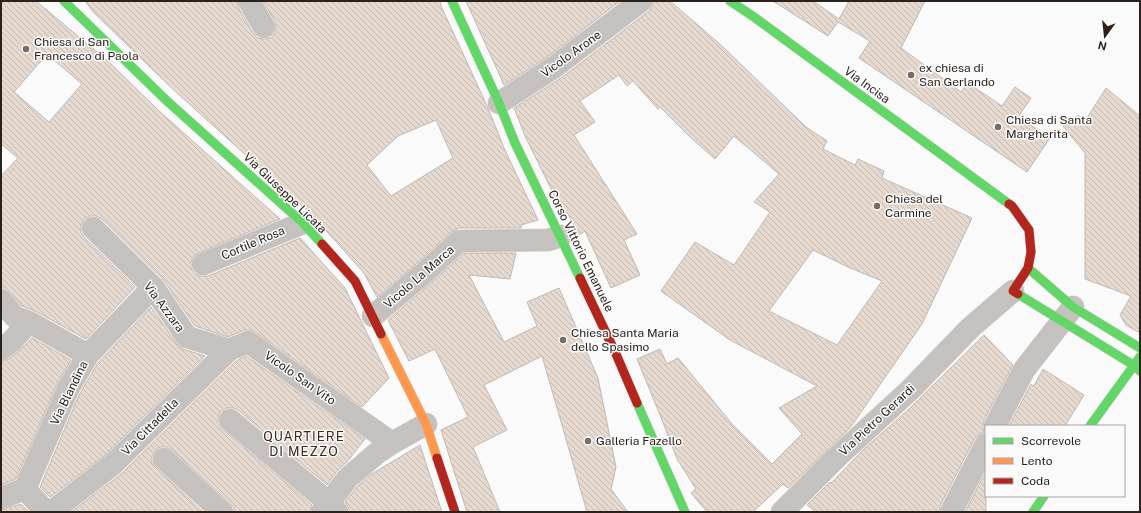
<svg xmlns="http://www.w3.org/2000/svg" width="1141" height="513" viewBox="0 0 1141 513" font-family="'Public Sans',sans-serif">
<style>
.building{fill:url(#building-back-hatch);stroke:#bfbab6;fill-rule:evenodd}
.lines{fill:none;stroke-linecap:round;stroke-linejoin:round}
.street-casing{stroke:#d9d7d6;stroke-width:23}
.fast-casing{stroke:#d9d7d6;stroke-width:10}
.slow-casing{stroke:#d9d7d6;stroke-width:10}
.jam-casing{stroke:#d9d7d6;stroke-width:10}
.street{stroke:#c5c1bf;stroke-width:22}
.fast{stroke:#63d668;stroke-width:9}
.slow{stroke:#ff974d;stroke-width:9}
.jam{stroke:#b3261e;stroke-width:9}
.poi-dot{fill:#756e69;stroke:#fafafa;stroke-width:1.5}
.labels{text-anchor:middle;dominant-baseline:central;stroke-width:3;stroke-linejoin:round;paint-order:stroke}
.poi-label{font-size:12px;fill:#2d221b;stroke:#fafafa;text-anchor:start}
.street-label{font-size:12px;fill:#2d221b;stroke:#fafafa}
.neighbourhood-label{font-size:13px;letter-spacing:1px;fill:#412b1b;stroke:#fafafa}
</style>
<defs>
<pattern id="building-back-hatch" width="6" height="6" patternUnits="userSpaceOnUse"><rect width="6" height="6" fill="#e6d9cf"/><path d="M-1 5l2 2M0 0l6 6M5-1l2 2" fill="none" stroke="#c6bab1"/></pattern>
</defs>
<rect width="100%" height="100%" fill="#fafafa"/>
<path class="building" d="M1,1H36L109,62L158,110L280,219L198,253L193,257L191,263V268L195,274L201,276H208L300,238L345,288L389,378L362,407L255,332L250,330H244L228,337L195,326L162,278L102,219L96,216H90L84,219L81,225V232L84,237L135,287L86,339L35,311L22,306L10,292L6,288H1V176L18,158L1,144ZM47,54L82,84L49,122L14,92Z
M85,1H237L238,7L253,33L257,38L264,39L271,38L275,33L276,27L275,21L263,1H440L441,6L488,108L504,148L538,220L521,225V228H459L451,232L415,265L377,297L364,273L312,215L176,92L94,13ZM436,120L453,158L391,196L367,165L398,136Z
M466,1H620L546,58L504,85Z
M653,1H670L722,46L806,127L827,141L823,149L855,165L858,159L884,171L882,178L972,218L922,324L850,428L788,488L783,484L753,512H707L691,493L696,489L677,459L662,420L637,359L660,349L667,364L678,358L733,425L772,464L802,434L779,408L817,386L730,340L661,291L695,242L734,265L770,212L754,202L779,174L734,136L715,159L690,137L660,107L658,109L633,81L627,86L619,75L580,101L595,122L574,135L637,234L624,240L640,275L611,288L585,231L579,235L567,212L563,213L526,138L514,108L561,78L649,11L652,6ZM813,250L848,267L882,281L837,345L769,311Z
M773,1H813L839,19L849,1H925L901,48L961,92L968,83L1002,106L1015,87L1031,98L1018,117L1050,138L1027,172L859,58L870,41L838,22L828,36Z
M1106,88L1140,116V333L1126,325L1120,315L1131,296L1085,279V153L1063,126L1078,115L1085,121Z
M464,253H516L510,279L469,275L504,342L537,326L527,302L559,288L598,378L616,467L611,489L628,512H587L542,356L484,385L507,430L473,447L500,512H467L441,430L468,417L435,349L409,361L388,320L431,283Z
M151,307L177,344L183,349L205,356L104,456L50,497L40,487L79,395L98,363Z
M984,335L1013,365L984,420L983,426L984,432L979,434L975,438L940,506L939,512H816L807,505L830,482L831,483L863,450L909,409Z
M32,338L71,360L57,384L16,479L1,485V361L8,359L18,352Z
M246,356L365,439L347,462L338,470L327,485L238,410L233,408H226L220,412L218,418V424L222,429L312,505L310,512H234V508L230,503L172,450L166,447H160L155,451L152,457V463L156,468L203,512H71L121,474L236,361Z
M1043,369L1084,395L1065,426H1009L1031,384L1034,386Z
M420,445L442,512H349V509L345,502L357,487L370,475Z
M986,471V512H965Z
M21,504L29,512H1V510Z"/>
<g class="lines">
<defs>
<path id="street" d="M249,1L264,27
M499,103L553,68L641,1
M93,228L153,287L187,337L229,350
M203,264L303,223
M1,300L15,317L29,322L88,355
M373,316L423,274L459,241L548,240L561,236
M1,349L11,342L29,322
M230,420L329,503L337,512
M995,426L1024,370L1073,307
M164,459L222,512
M1,498L25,489
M46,512L25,489L68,389L88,355L153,287
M51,512L112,465L229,350L248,342L392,443L426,424
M322,512L348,478L377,453L392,443
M782,512L837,457L910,390L970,328L1013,291
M951,512L986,444"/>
<path id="fast" d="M64,1L167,101L303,223L322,244
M452,1L499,103L515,143L580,278
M730,1L754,17L1009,204
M1028,268L1073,307L1140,348
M1018,294L1135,366L1140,371
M637,403L685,512
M1090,426L1140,357
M1033,512L1044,496"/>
<path id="slow" d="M381,334L426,424L437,458"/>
<path id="jam" d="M1009,204L1012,206L1029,230L1031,252L1028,268L1013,291L1018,294
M322,244L355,281L381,334
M580,278L616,354L637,403
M437,458L455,512"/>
</defs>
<use href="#street" class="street-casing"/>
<use href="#fast" class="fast-casing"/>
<use href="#slow" class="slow-casing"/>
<use href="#jam" class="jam-casing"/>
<use href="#street" class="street"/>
<use href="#fast" class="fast"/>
<use href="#slow" class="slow"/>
<use href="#jam" class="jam"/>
</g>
<g class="poi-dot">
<circle cx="26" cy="49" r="4"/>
<circle cx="911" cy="75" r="4"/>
<circle cx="998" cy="127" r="4"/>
<circle cx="877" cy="206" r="4"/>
<circle cx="563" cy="340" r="4"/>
<circle cx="588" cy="441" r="4"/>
</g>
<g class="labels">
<g class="poi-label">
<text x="34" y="42">Chiesa di San<tspan x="34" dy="14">Francesco di Paola</tspan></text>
<text x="919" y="68">ex chiesa di<tspan x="919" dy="14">San Gerlando</tspan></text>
<text x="1006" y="120">Chiesa di Santa<tspan x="1006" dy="14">Margherita</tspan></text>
<text x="885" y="199">Chiesa del<tspan x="885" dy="14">Carmine</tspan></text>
<text x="571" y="333">Chiesa Santa Maria<tspan x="571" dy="14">dello Spasimo</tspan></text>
<text x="596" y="441">Galleria Fazello</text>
</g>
<g class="street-label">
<text transform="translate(571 54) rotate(-36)">Vicolo Arone</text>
<text transform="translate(867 85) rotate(36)">Via Incisa</text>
<text transform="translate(285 193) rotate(44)">Via Giuseppe Licata</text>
<text transform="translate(253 243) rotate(-23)">Cortile Rosa</text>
<text transform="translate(581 251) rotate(64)">Corso Vittorio Emanuele</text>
<text transform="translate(419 277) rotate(-41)">Vicolo La Marca</text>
<text transform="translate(164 307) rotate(53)">Via Azzara</text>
<text transform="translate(300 378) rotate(35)">Vicolo San Vito</text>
<text transform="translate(69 393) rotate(-64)">Via Blandina</text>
<text transform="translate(877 420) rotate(-43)">Via Pietro Gerardi</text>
<text transform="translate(150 427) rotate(-45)">Via Cittadella</text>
</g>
<g class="neighbourhood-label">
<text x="304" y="436">QUARTIERE<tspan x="304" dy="15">DI MEZZO</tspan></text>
</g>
</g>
<rect width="1141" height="513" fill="none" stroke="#2d221b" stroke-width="4"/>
<rect x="985" y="425" width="140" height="72" fill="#fafafa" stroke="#a8a4a1"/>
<rect x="993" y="438" width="20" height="6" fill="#63d668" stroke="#a8a4a1"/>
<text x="1021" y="445" font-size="12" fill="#2d221b">Scorrevole</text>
<rect x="993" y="458" width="20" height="6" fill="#ff974d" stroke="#a8a4a1"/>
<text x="1021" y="465" font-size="12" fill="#2d221b">Lento</text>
<rect x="993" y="478" width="20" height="6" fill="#b3261e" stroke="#a8a4a1"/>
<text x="1021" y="485" font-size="12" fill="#2d221b">Coda</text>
<g transform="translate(1105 36) rotate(195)" stroke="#fafafa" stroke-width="3" paint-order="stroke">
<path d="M0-3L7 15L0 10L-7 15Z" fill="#2d221b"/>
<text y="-6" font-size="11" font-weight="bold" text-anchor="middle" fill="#2d221b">N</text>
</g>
</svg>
